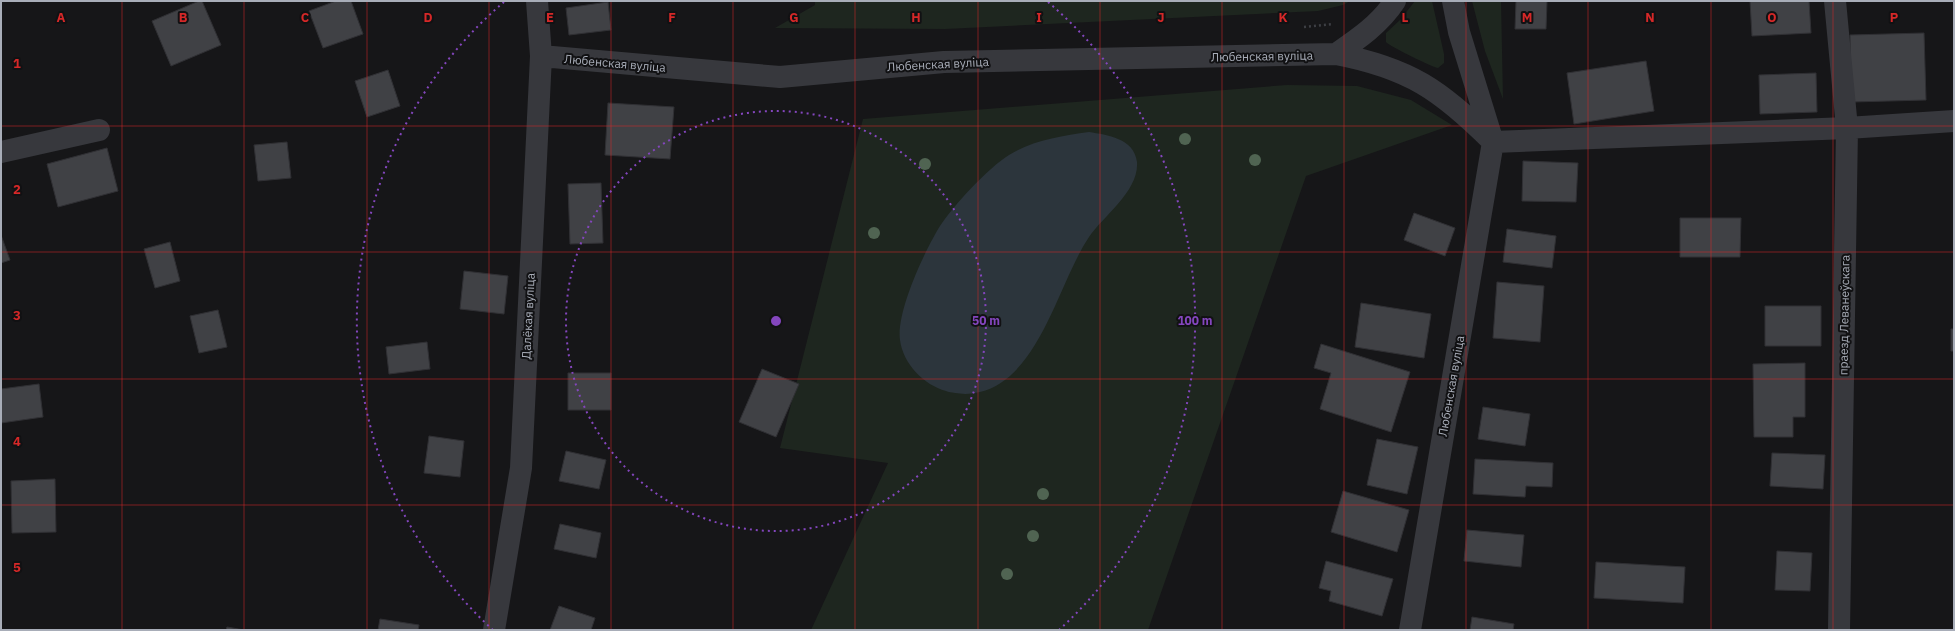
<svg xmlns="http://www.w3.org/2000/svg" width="1955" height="631" viewBox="0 0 1955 631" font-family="'IBM Plex Sans',sans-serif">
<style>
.green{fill:#1e261f}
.water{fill:#2c353c}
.building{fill:#404145;stroke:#303034}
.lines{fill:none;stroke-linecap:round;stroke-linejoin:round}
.path{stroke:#3d3f44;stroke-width:2.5;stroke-dasharray:2 3;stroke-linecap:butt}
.minor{stroke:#37383d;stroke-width:22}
.tree{fill:#506452}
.grid{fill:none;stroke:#d62828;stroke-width:1;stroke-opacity:0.55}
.ring{fill:none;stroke:#8446be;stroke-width:2;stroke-dasharray:2 4}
.labels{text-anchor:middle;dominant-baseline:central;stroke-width:4;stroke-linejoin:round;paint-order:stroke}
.street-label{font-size:12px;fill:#a8adb8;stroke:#111113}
.grid-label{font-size:13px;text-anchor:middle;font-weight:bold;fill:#d62828;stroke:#111113;stroke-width:4;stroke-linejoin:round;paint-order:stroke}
.centre{fill:#8446be;stroke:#111113;stroke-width:2}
.ring-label{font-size:12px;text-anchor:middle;font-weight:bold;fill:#8446be;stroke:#111113;stroke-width:4;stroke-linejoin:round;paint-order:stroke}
</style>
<rect width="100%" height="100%" fill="#161618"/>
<path class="green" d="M815,1H1350L1343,5L1318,11L945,29L775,28L815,5Z
M1415,1H1432L1444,54V63L1438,68C1434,68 1389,46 1386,42V33L1400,20Z
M1472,1H1501L1503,99L1485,51Z
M1287,85L1357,86L1411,100L1452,125L1306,176L1148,630H811L888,463L780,448L863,119Z"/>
<path class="water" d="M1089,132C1107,135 1134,138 1137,162C1139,191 1104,215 1089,237C1058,283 1040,377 980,392C974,393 970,394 965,394C959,393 951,393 946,391C924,385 903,364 900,340C896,312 925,250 940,226C954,205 988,168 1009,155C1033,140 1062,136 1089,132Z"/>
<path class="building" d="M199,1H202L221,45L171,66L152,21Z
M336,1H351L363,34L323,48L309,11Z
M1516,1H1547L1546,29H1515Z
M1750,1H1809L1811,33L1752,36Z
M608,2L611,30L569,35L566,8Z
M1924,33L1926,100L1851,102L1850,35Z
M1646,61L1654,111L1574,124L1567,73Z
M388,70L400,106L367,117L355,81Z
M1816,73L1817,112L1760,114L1759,75Z
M608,103L674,107L670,159L605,155Z
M287,142L291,178L258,181L254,145Z
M107,148L118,191L58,207L47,164Z
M1523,161L1578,163L1576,202L1522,201Z
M601,183L603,243L570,244L568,184Z
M1414,213L1455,228L1445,256L1404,240Z
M1680,218H1741L1740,257H1680Z
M1507,229L1556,236L1552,268L1503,262Z
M1,235L10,260L1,263Z
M170,242L180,281L155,288L144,249Z
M464,271L508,276L504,314L460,309Z
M1497,282L1544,286L1540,342L1493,338Z
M1361,303L1431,314L1424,358L1355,347Z
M1765,306H1821V346H1765Z
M218,310L227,347L199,353L190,316Z
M1951,329H1954V351H1951Z
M427,342L430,369L389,374L386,347Z
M1321,344L1410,372L1391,432L1320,409L1331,373L1314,368Z
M1805,363V417H1793V437H1754L1753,364Z
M762,369L799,384L776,437L739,422Z
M568,373H611V410H568Z
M39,384L43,417L1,423V389Z
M1483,407L1530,414L1525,446L1478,439Z
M429,436L464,441L460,477L424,473Z
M1377,439L1418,447L1407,494L1367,485Z
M566,451L606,460L599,489L559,481Z
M1772,453L1825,455L1823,489L1770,486Z
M1475,459L1553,463L1552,487L1526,486L1525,497L1473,494Z
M55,479L56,532L12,533L11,481Z
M1343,491L1409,510L1397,552L1331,532Z
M560,524L601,533L596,558L554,549Z
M1467,530L1524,535L1521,567L1464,561Z
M1777,551L1812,553L1810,591L1775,590Z
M1326,561L1393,579L1382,616L1329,601L1331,591L1319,588Z
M1596,562L1685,567L1683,603L1594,598Z
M559,606L595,618L591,630H550Z
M1472,617L1514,624L1513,630H1470Z
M380,619L419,625L418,630H378Z
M227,627L244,630H226Z"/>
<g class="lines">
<path class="path" d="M1304,27L1333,24"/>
<path class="minor" d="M1835,1L1847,128L1839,630
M1336,54C1358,39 1380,24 1395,1
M541,56L780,77L944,62L1336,54C1409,68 1441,90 1493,142L1847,128L1954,121
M1,152L99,130
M494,630L521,468L541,56L537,1
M1410,630L1493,142L1459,32L1453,1"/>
</g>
<g class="tree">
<circle cx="1185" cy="139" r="6"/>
<circle cx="1255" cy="160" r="6"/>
<circle cx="925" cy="164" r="6"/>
<circle cx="874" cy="233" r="6"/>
<circle cx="1043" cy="494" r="6"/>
<circle cx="1033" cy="536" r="6"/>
<circle cx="1007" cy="574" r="6"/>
</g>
<path class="grid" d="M122,1V630M244,1V630M367,1V630M489,1V630M611,1V630M733,1V630M855,1V630M978,1V630M1100,1V630M1222,1V630M1344,1V630M1466,1V630M1588,1V630M1711,1V630M1833,1V630M1,126H1954M1,252H1954M1,379H1954M1,505H1954"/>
<g class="ring">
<circle cx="776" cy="321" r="210"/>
<path d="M493 630A419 419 0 0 1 504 2M1048 2A419 419 0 0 1 1059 630"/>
</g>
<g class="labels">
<g class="street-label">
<text transform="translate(1262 56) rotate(-1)">Любенская вуліца</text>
<text transform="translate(615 63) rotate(5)">Любенская вуліца</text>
<text transform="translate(938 64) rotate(-3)">Любенская вуліца</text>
<text transform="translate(1844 315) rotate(-89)">праезд Леванеўскага</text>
<text transform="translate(528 316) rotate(-87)">Далёкая вуліца</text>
<text transform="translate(1451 386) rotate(-80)">Любенская вуліца</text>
</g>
</g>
<g class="grid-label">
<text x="61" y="22">A</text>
<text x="183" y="22">B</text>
<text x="305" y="22">C</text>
<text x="428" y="22">D</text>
<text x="550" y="22">E</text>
<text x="672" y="22">F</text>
<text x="794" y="22">G</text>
<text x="916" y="22">H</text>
<text x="1039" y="22">I</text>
<text x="1161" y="22">J</text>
<text x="1283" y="22">K</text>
<text x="1405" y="22">L</text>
<text x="1527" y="22">M</text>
<text x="1650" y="22">N</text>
<text x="1772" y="22">O</text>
<text x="1894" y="22">P</text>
<text x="17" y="68">1</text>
<text x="17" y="194">2</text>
<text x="17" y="320">3</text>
<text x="17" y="446">4</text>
<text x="17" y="572">5</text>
</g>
<circle cx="776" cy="321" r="6" class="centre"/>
<g class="ring-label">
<text x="986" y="325">50 m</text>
<text x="1195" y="325">100 m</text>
</g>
<rect width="1955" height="631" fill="none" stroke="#a8adb8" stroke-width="4"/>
</svg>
